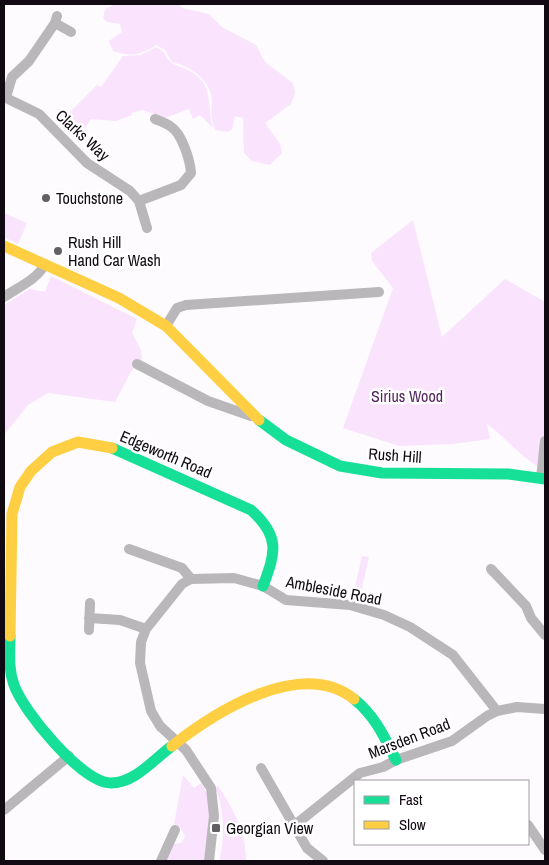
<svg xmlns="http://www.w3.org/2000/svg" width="549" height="865" viewBox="0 0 549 865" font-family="'Archivo Narrow',sans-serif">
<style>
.green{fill:#f9e3fd}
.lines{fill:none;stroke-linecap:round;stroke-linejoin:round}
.street{stroke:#bab7ba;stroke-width:10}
.fast{stroke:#16e098;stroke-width:11}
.slow{stroke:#ffcf43;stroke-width:11}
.poi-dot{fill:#645e65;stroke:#fff;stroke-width:2}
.labels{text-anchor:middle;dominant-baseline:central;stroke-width:5;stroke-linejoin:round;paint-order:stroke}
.street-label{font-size:16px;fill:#110a12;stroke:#fff}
.poi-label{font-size:16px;fill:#110a12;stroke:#fff;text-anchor:start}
.park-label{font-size:16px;fill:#55265e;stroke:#fff}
</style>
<rect width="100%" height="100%" fill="#fdfbfe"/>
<path class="green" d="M115,4H179L182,8L209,14L222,27L256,45L265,62L293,83L295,93L291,104L265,123L280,144L282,153L270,165L252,161L244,153L243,118L235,116L232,129L228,132L215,130C211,117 211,115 212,102C212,81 191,66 172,62L165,50L156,45C143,55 129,57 113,51L109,41L122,32L120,24L107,22L103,18L105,9Z
M156,47C167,52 164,57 172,63C178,67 189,69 196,75C214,89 207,109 213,128L200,115L193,119L189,109L165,118L143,110L131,113L132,115L116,121L91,119L84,129L73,135L60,122L97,85L101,87L123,56L141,55Z
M4,213L27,223L18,244L4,237Z
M413,220L442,337L505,279L545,302V428L537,466C518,454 505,437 487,424L490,439L453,444L399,446L343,428L393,288L372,261L371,253Z
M51,276L137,319L132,333L141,350L142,359L132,370L115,402L48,393L28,405L4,435V305L30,289L45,292Z
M362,556L369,557L359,601L352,600Z
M183,775L194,788L201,783C217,803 207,838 204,861H165L173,844L181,843L185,836L180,827L174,824Z
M218,786C234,810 246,832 246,861H219C225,838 225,810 215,788Z"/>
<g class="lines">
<path class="street" d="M57,16L55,23L71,32
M4,97L39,114L87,163L130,191L139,201L147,228
M6,97L12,77L29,61L55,23
M139,201L181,185L191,173C190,160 182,133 170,126C166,123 160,121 155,119
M4,297C17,288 38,279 45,264
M166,326L177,308L186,305L379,292
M137,364L208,401L251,416
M541,478L545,441
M129,549L182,568L191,579
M491,569L526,606L531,618L545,635
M89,618L120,620L146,629
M89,630L90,603
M261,768L307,848L323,861
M4,810L69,756
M295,825L360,773L383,767L396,760L452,741L487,716L497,711L517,707L545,709
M528,825L545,850
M161,861L175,830
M209,861L214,816L211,788L186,750L160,726L151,711L140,663L141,642L146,629L182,584L191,579L234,578L263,586L286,600L350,605L384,615L410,627L453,655L497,711"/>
<path class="fast" d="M259,420L286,440L340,466L382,473L508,474L545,479
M112,448L251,510C280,536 276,552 263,586
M10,636C10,653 8,669 14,685C23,711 82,783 111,783C135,783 154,759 172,746
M354,699C375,716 384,736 396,760"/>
<path class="slow" d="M4,246L119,298L166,326L259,420
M10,636L12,514L20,487L31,471L52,452L78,442L112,448
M172,746C215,712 301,657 354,699"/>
</g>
<g class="poi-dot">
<circle cx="46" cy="198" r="5"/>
<circle cx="58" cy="251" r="5"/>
<rect x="211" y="823" width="10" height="10" rx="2.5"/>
</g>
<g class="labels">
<g class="street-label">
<text transform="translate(83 135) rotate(43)">Clarks Way</text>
<text transform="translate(166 454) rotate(23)">Edgeworth Road</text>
<text transform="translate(395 455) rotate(4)">Rush Hill</text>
<text transform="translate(334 590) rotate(11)">Ambleside Road</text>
<text transform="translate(409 738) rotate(-21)">Marsden Road</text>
</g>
<g class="poi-label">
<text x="56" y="198">Touchstone</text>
<text x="68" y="242">Rush Hill<tspan x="68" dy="18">Hand Car Wash</tspan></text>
<text x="226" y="828">Georgian View</text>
</g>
<g class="park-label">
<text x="407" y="396">Sirius Wood</text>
</g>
</g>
<rect width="549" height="865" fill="none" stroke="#110a12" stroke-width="10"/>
<rect x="354" y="780" width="175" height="65" fill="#ffffff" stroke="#a09da0"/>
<rect x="364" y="796" width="25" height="8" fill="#16e098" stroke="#a09da0"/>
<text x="399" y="805" font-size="15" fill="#110a12">Fast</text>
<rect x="364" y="821" width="25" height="8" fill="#ffcf43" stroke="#a09da0"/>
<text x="399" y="830" font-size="15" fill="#110a12">Slow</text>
</svg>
